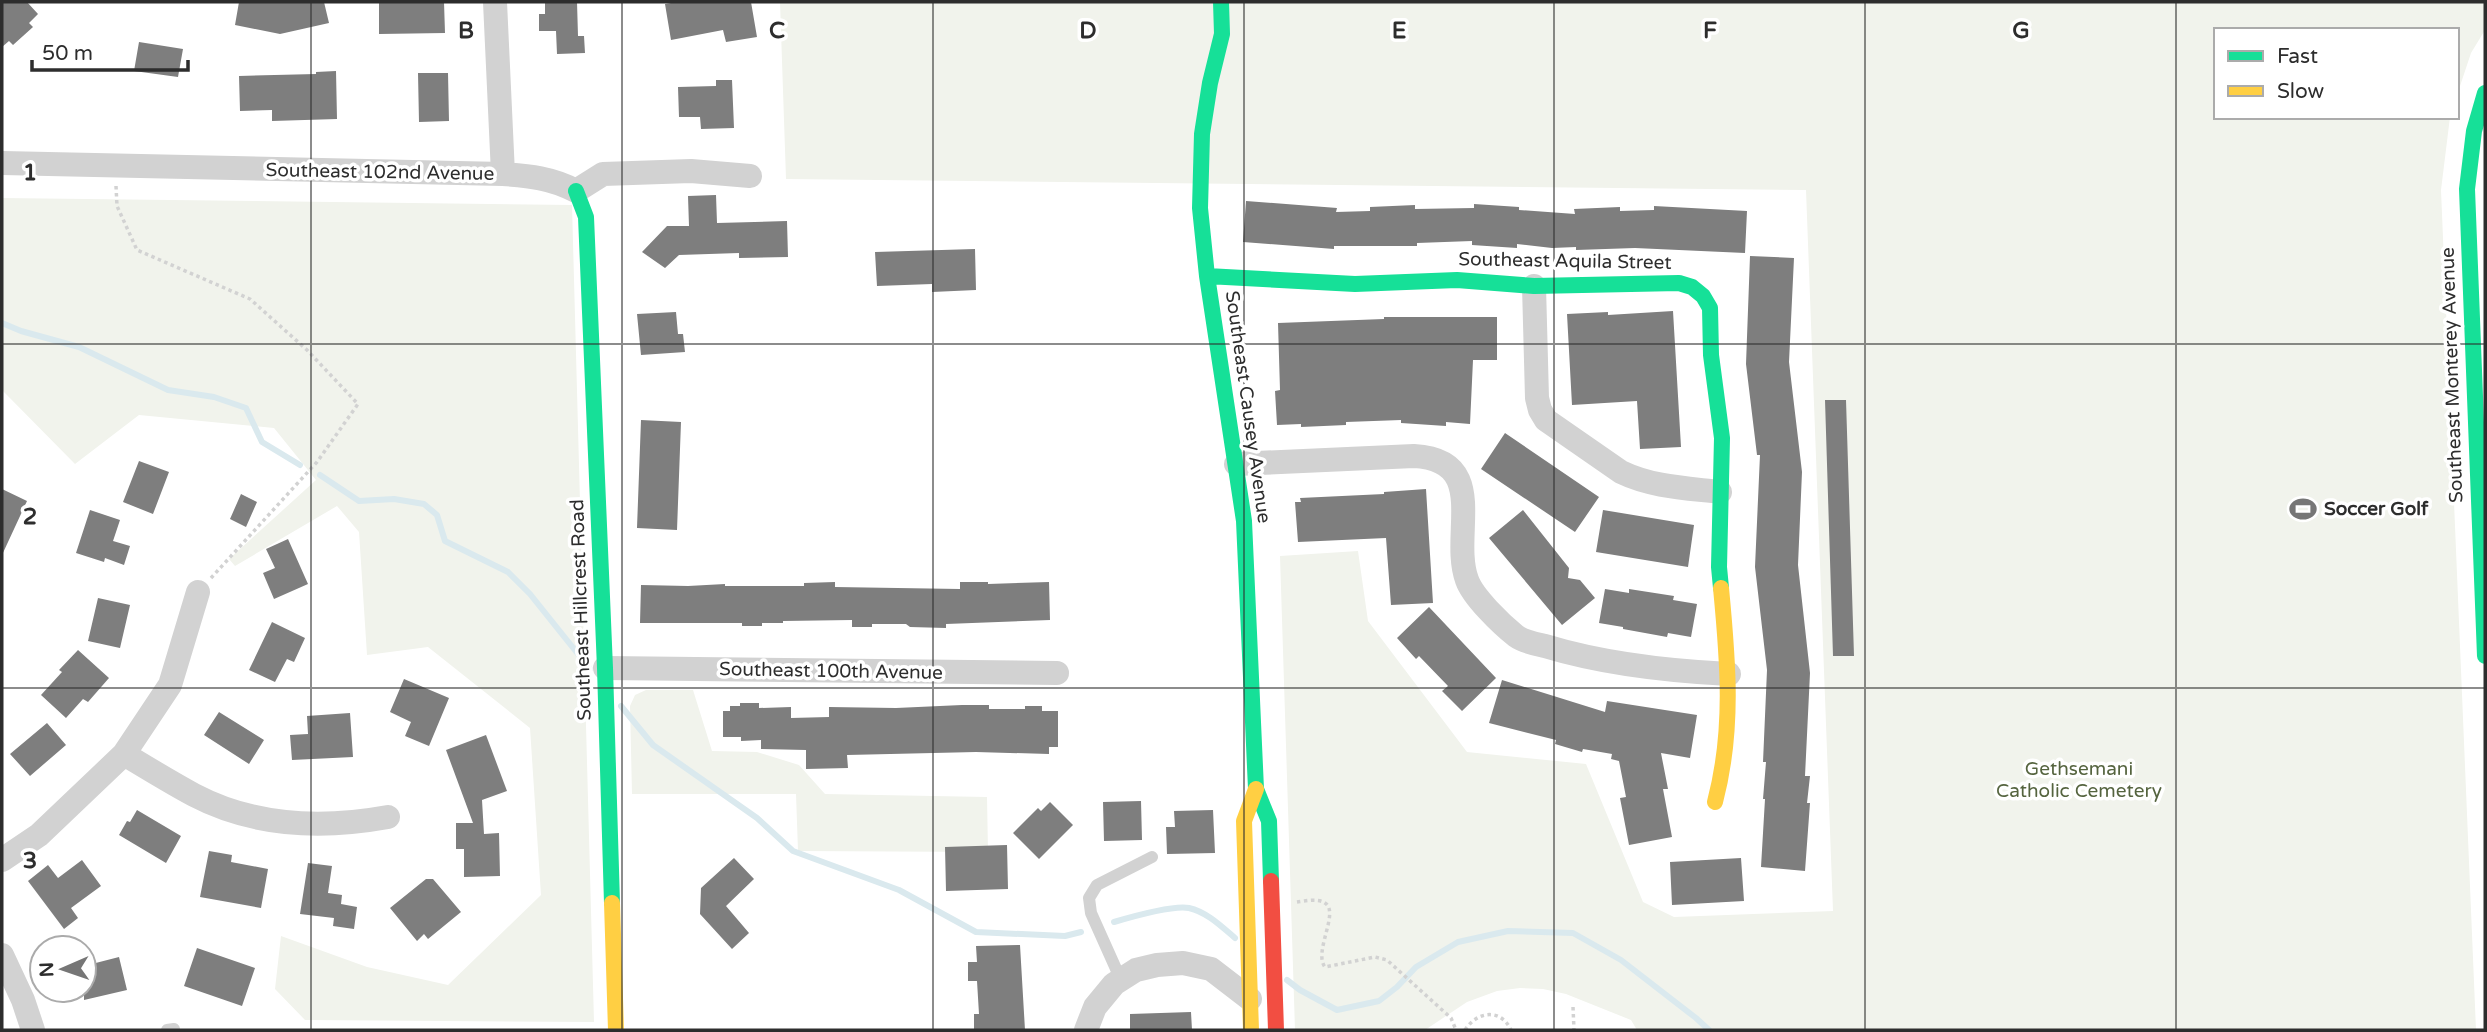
<svg xmlns="http://www.w3.org/2000/svg" width="2487" height="1032" viewBox="0 0 2487 1032" font-family="'Varela Round',sans-serif">
<style>
.green{fill:#f1f3ec}
.lines{fill:none;stroke-linecap:round;stroke-linejoin:round}
.stream{stroke:#dae9ee;stroke-width:6}
.building{fill:#7e7e7e}
.path{stroke:#d2d2d2;stroke-width:3.5;stroke-dasharray:3.5 3.5;stroke-linecap:butt}
.lane{stroke:#d2d2d2;stroke-width:12}
.street{stroke:#d2d2d2;stroke-width:24}
.fast{stroke:#16e098;stroke-width:16}
.slow{stroke:#ffcf43;stroke-width:16}
.jam{stroke:#f24e42;stroke-width:16}
.grid{fill:none;stroke:#2d2d2d;stroke-width:2;stroke-opacity:0.55}
.labels{text-anchor:middle;dominant-baseline:central;stroke-width:7;stroke-linejoin:round;paint-order:stroke}
.street-label{font-size:19px;fill:#2d2d2d;stroke:#fff}
.poi-label{font-size:19px;font-weight:bold;fill:#2d2d2d;stroke:#fff;text-anchor:start}
.park-label{font-size:19px;fill:#55643f;stroke:#fff}
.grid-label{font-size:23px;text-anchor:middle;font-weight:bold;fill:#2d2d2d;stroke:#fff;stroke-width:7;stroke-linejoin:round;paint-order:stroke}
</style>
<rect width="100%" height="100%" fill="#fff"/>
<path class="green" d="M780,2H2485V30L2471,53L2457,95V30H2216V117H2450L2441,190L2476,1030H1637L1631,1020L1566,994L1543,989L1520,988L1497,991L1467,1002L1425,1030H1295L1280,556L1358,551L1368,621L1467,752L1586,764L1643,902L1674,917L1833,911L1806,190L786,179Z
M2,198L572,205L594,1022L305,1020L275,989L281,936L367,967L448,985L541,895L530,728L428,647L367,655L359,532L337,506L235,566L229,559L316,480L274,428L139,415L75,464L2,390Z
M646,690H693L712,751L757,752L799,765L825,794L987,797L988,852L798,851L796,794H632L630,706L635,695Z"/>
<g class="lines">
<path class="stream" d="M2,323L21,331L79,347L168,390L214,397L246,408L262,442L300,465
M320,475L359,501L394,499L424,504L437,515L445,541L508,572L530,594L590,669
M621,706L653,745L757,818L793,851L899,890L976,932L1065,936L1081,932
M1114,922C1131,917 1173,905 1189,908C1207,912 1222,927 1235,938
M1287,980L1300,990L1337,1010L1379,1001L1397,987L1416,967L1458,942L1508,931L1573,933L1621,960L1696,1018L1709,1030"/>
</g>
<path class="building" d="M2,2H27L38,14L29,23L33,27L13,45L9,41L2,47Z
M239,2H324L329,23L280,34L235,25Z
M379,2H444L445,33L379,34Z
M545,2H577L578,36H584L585,53L557,54L556,31H539V14H545Z
M677,2H751L757,37L726,42L723,30L671,40L665,4Z
M139,42L183,49L178,77L134,71Z
M336,71L337,119L272,121V110L240,111L239,76L316,74V72Z
M418,73H448L449,121L419,122Z
M716,80H732L734,128L701,129L700,117H679L678,87L716,86Z
M716,195L717,223L787,221L788,257L739,258V253L679,255L665,268L642,252L667,226H689L688,196Z
M1246,201L1337,208L1336,212L1370,211V207L1415,205V209L1474,208V204L1519,207V210L1575,214L1574,209L1620,207V211L1654,210V206L1747,211L1745,253L1635,248L1576,250V247L1552,248L1517,244V248L1472,245V241L1417,243V246H1334V249L1243,242Z
M975,249L976,290L932,292V284L877,286L875,252Z
M1750,256L1794,258L1789,362L1802,472L1798,565L1810,673L1805,776H1810L1807,803H1810L1805,871L1761,867L1765,799H1763L1766,762H1763L1767,670L1755,567L1760,455H1757L1746,364Z
M1673,311L1681,447L1640,449L1637,401L1572,405L1567,314L1608,312V315Z
M676,312L678,334H683L685,352L641,355L637,314Z
M1384,317H1497V360H1473L1470,424L1446,422V426L1401,423V420L1346,422V425L1301,427V424L1277,425L1275,391L1280,390L1278,323L1384,319Z
M1825,400H1846L1854,656H1833Z
M641,420L681,422L677,530L637,528Z
M1505,433L1599,497L1575,532L1481,469Z
M139,461L169,472L153,514L123,502Z
M2,489L27,501L2,555Z
M1426,489L1433,603L1391,605L1386,538L1298,542L1295,502H1301L1300,498L1384,494V492Z
M241,494L257,502L246,527L230,519Z
M90,510L120,520L113,541L130,546L124,565L105,558L104,562L76,553Z
M1523,510L1569,568L1568,578L1580,580L1595,598L1562,625L1489,538Z
M1603,510L1694,525L1688,567L1596,552Z
M288,539L308,584L274,599L263,573L275,568L266,549Z
M835,582V587L960,589V582H988V584L1049,582L1050,620L946,624V628L910,627L906,624H872V627H852V620L783,621V623H762V626H742V623H640L641,585L688,586L725,584V586H804V583Z
M1605,589L1629,593V589L1674,596L1673,600L1697,604L1691,637L1668,633L1667,637L1623,629V627L1599,623Z
M98,598L130,605L120,648L88,641Z
M1429,607L1496,678L1462,711L1442,691L1448,686L1419,656L1416,659L1397,638Z
M272,622L305,638L294,662L287,659L275,682L249,670Z
M78,650L109,678L88,702L83,699L66,718L41,695L62,672L59,670Z
M404,679L449,698L429,746L405,736L411,722L390,712Z
M1502,680L1605,712L1607,701L1697,715L1690,758L1661,753L1668,789H1663L1672,837L1629,845L1620,798L1626,797L1619,761L1611,759L1612,754L1583,749L1582,752L1555,744L1556,740L1489,723Z
M740,703H759V708L791,707V718L829,717V707L896,708L962,705H989V709H1025V706H1042V711H1058V747H1049V754L976,752L847,755L848,768L806,769V750L761,749V740L741,741V737H723V711H730V706H740Z
M219,712L264,740L249,764L204,735Z
M350,713L353,757L292,760L290,735L308,734L307,716Z
M47,723L66,745L30,776L10,754Z
M486,735L507,791L482,800L484,834L499,833L500,876L464,877V849H456V823H473L446,750Z
M1141,801L1142,840L1104,841L1103,802Z
M1050,802L1073,825L1039,859L1013,833L1038,808L1041,811Z
M137,810L181,836L166,863L119,835L127,821L130,822Z
M1213,810L1215,853L1167,854L1166,827H1175L1174,811Z
M1007,845L1008,889L946,891L945,847Z
M209,851L232,855L231,862L268,869L261,908L200,897Z
M734,858L754,879L726,906L749,933L732,949L700,914L701,888Z
M1741,858L1744,901L1672,905L1670,862Z
M82,860L101,886L71,908L78,918L64,929L28,881L48,865L58,878Z
M308,863L332,866L328,893L342,895L341,904L357,907L354,929L333,926L334,918L300,914Z
M426,879H433L461,912L428,939L424,934L417,941L390,908Z
M1020,945L1025,1030H974V1014H979L977,981H968V962H977L976,946Z
M197,948L255,968L242,1006L184,986Z
M119,957L127,990L84,1000V966Z
M1191,1012L1192,1030H1130V1014Z"/>
<g class="lines">
<path class="path" d="M116,186L117,206L137,250L250,299L307,350L358,404L317,462L211,578
M1297,902C1305,901 1318,898 1325,903C1340,912 1313,952 1325,967L1375,957L1387,960L1451,1018L1456,1030
M1573,1007L1574,1030
M1465,1030C1477,1011 1501,1008 1511,1030"/>
<path class="lane" d="M1121,980L1091,913L1089,898L1097,885L1152,857
M167,1030L174,1029"/>
<path class="street" d="M495,2L503,174
M2,163L503,174C529,176 552,178 576,191L603,174L691,171L750,176
M1534,286L1537,398L1540,410L1546,420L1621,472C1652,487 1686,488 1720,492
M1236,464L1414,456C1491,460 1450,534 1467,580C1473,597 1501,624 1516,636C1524,642 1536,644 1545,646C1604,664 1668,671 1729,674
M605,668L1057,673
M124,754C147,768 170,782 194,795C255,827 322,829 388,817
M2,860L39,835L124,754L170,685L198,592
M2,955L23,1000L33,1030
M1086,1030L1095,1007L1114,984L1136,970L1157,965L1183,963L1211,969L1250,999"/>
<path class="fast" d="M1221,2L1222,34L1210,83L1202,134L1200,208L1207,276L1244,521L1256,789L1269,821L1271,881
M2485,93L2474,131L2467,189L2485,656
M576,191L586,217L605,668L612,903
M1207,276L1355,284L1457,280L1534,286L1679,283L1692,287L1703,296L1710,308L1711,355L1722,438L1719,567L1721,588"/>
<path class="slow" d="M1715,802C1734,730 1728,661 1721,588
M612,903L616,1030
M1251,1030L1244,821L1256,789"/>
<path class="jam" d="M1271,881L1276,1030"/>
</g>
<path class="grid" d="M311,2V1030M622,2V1030M933,2V1030M1244,2V1030M1554,2V1030M1865,2V1030M2176,2V1030M2,344H2485M2,688H2485"/>
<defs>
<symbol id="stadium-bare" viewBox="-9 -9 18 18"><path d="M0-5a6.5 5 0 1 0 0 10a6.5 5 0 1 0 0-10ZM-3.5-1.8h7v3.6h-7Z" fill="#767676" stroke="#fff" stroke-width="2.5" paint-order="stroke"/></symbol>
</defs>
<g fill-rule="evenodd">
<use href="#stadium-bare" x="2284" y="490" width="38" height="38"/>
</g>
<g class="labels">
<g class="street-label">
<text transform="translate(380 172) rotate(1)">Southeast 102nd Avenue</text>
<text transform="translate(1565 261) rotate(1)">Southeast Aquila Street</text>
<text transform="translate(2452 375) rotate(-92)">Southeast Monterey Avenue</text>
<text transform="translate(1248 407) rotate(82)">Southeast Causey Avenue</text>
<text transform="translate(581 610) rotate(-92)">Southeast Hillcrest Road</text>
<text transform="translate(831 671) rotate(1)">Southeast 100th Avenue</text>
</g>
<g class="poi-label">
<text x="2324" y="509">Soccer Golf</text>
</g>
<g class="park-label">
<text x="2079" y="769">Gethsemani<tspan x="2079" dy="22">Catholic Cemetery</tspan></text>
</g>
</g>
<g class="grid-label">
<text x="466" y="38">B</text>
<text x="777" y="38">C</text>
<text x="1088" y="38">D</text>
<text x="1399" y="38">E</text>
<text x="1710" y="38">F</text>
<text x="2021" y="38">G</text>
<text x="30" y="180">1</text>
<text x="30" y="524">2</text>
<text x="30" y="868">3</text>
</g>
<rect width="2487" height="1032" fill="none" stroke="#2d2d2d" stroke-width="7"/>
<rect x="2214" y="28" width="245" height="91" fill="#ffffff" stroke="#ababab" stroke-width="2"/>
<rect x="2228" y="51" width="35" height="10" fill="#16e098" stroke="#ababab" stroke-width="2"/>
<text x="2277" y="63" font-size="21" fill="#2d2d2d">Fast</text>
<rect x="2228" y="86" width="35" height="10" fill="#ffcf43" stroke="#ababab" stroke-width="2"/>
<text x="2277" y="98" font-size="21" fill="#2d2d2d">Slow</text>
<g transform="translate(63 969) rotate(268)"><circle r="33" fill="#ffffff" stroke="#ababab" stroke-width="2"/>
<path d="M0-5L12 26L0 18L-12 26Z" fill="#767676"/>
<text y="-10" font-size="19" font-weight="bold" text-anchor="middle" fill="#2d2d2d">N</text>
</g>
<path d="M32 60v10h156v-10" fill="none" stroke="#2d2d2d" stroke-width="3.5"/>
<text x="42" y="60" font-size="21" fill="#2d2d2d" stroke="#ffffff" stroke-width="5" paint-order="stroke">50 m</text>
</svg>
